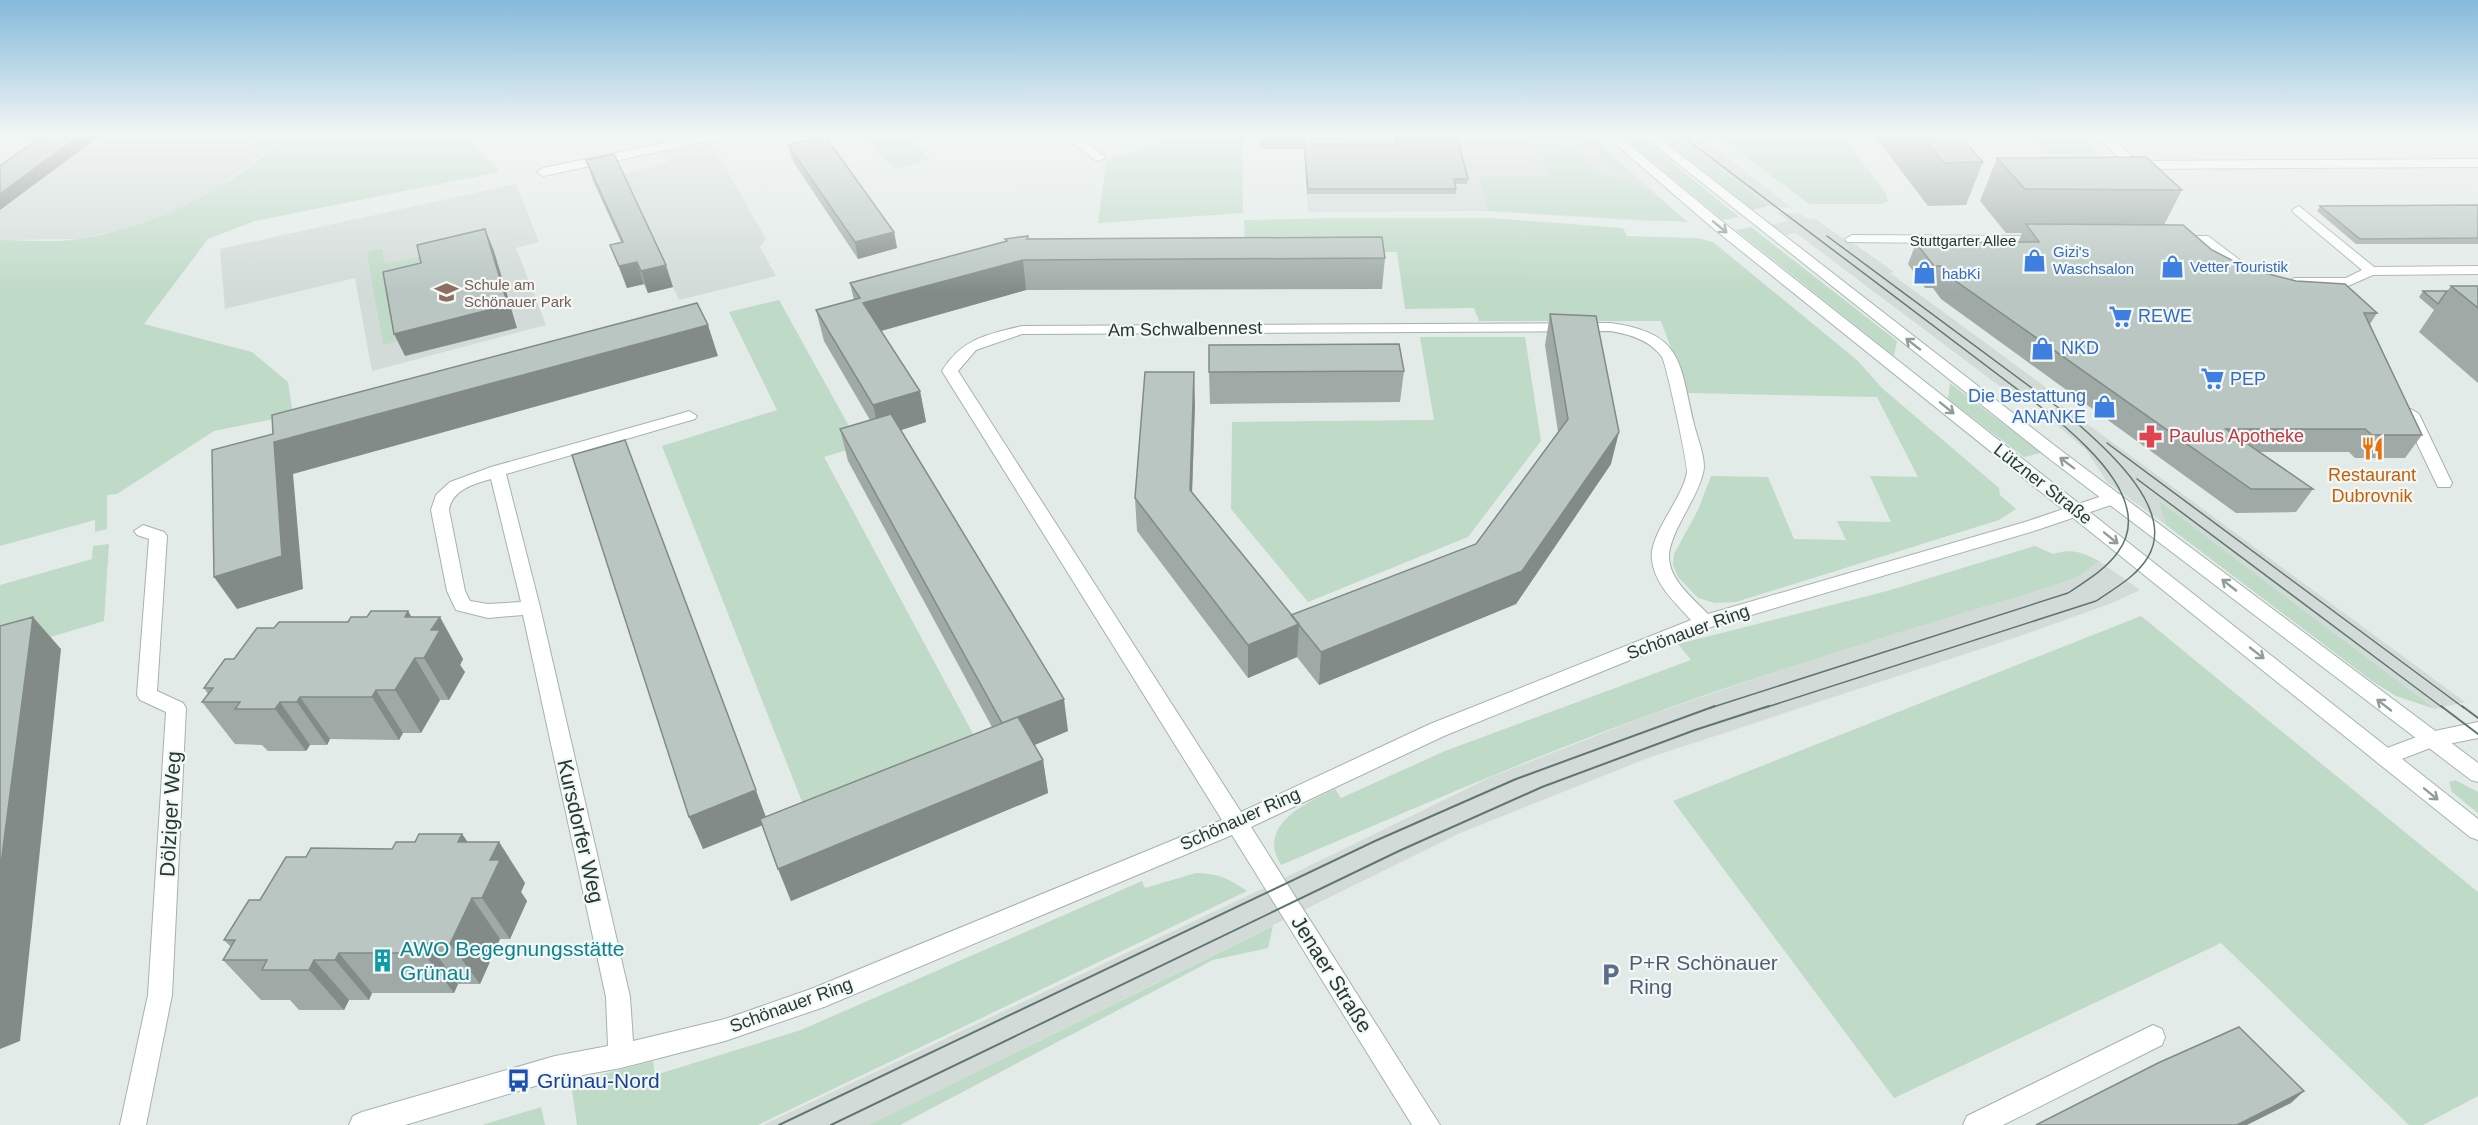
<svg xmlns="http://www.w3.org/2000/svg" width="2478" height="1125" viewBox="0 0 2478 1125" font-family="Helvetica,sans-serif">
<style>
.built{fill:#d2dbd7}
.green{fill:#bfdac6}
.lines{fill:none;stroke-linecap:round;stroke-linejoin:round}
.pedestrian-casing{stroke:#a6b2af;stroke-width:2}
.minor-casing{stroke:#a6b2af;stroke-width:2}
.secondary-casing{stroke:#a3b6af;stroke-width:2}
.pedestrian{fill:#fff;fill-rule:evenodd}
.minor{fill:#fff;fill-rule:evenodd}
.secondary{fill:#fff;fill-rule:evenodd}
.tram-far1{stroke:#607670;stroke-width:1.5}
.tram{stroke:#607670;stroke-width:2}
.wall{fill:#9faaa6}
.shaded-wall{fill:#828b87}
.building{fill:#b9c6c1;stroke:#828b87;stroke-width:1.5}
.oneway{stroke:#929c9a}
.labels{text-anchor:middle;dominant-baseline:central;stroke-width:4.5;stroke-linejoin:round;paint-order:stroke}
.far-street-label{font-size:15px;fill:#253a35;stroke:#f3f8f6}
.far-shop-label{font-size:15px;fill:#366cbe;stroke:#f3f8f6;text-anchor:start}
.far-education-label{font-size:15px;fill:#785e54;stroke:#f3f8f6;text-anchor:start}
.shop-label{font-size:18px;fill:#366cbe;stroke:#f3f8f6;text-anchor:start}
.street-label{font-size:18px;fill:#253a35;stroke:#f3f8f6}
.health-label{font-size:18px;fill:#be3a42;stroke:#f3f8f6;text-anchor:start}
.food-label{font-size:18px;fill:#c56008;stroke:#f3f8f6}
.near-street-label{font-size:21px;fill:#253a35;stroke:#f3f8f6}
.near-culture-label{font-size:21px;fill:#0d838f;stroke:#f3f8f6;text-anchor:start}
.near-service-label{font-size:21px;fill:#4e5e75;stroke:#f3f8f6;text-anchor:start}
.near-transit-label{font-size:21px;fill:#164399;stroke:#f3f8f6;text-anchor:start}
</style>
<rect width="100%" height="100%" fill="#e3ebe8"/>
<path class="built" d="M41,135H287L207,196L165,216L116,231L76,239L0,240V164Z
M1348,135H1590L1686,221H1642L1488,211L1308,212L1304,149H1350Z
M1674,135H1698L1792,208L1768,206L1758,200Z
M711,143L766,239L760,247L776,276L679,300L621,174L668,163L663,153Z
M516,184L539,242L516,248L546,325L372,371L355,278L225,309L220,249Z
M1777,212L1801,214L1807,219L1814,218L1845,240H1849L1894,272L1890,273L2055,394L2022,403L1796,233L1786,235L1771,225L1788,221Z
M2063,406L2465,702L2435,709L2160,502L2166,525L2107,482L2086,450L2042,412Z
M2099,561L2140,590L2112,603L2026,634L1648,758L1460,833L869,1125H763L1266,887L1491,777L1636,720L1799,663L2079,576Z"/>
<path class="green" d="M287,135H465L500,172L255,221L208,239L144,324L252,352L288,382L293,415L214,431L117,494L107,495V529L95,532V520L0,546V240C25,240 53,243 78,239C156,227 229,190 287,135Z
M887,135H907L930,159L894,169L868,140Z
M1188,135H1242L1243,213L1098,223L1106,164L1110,159Z
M1566,135H1590L1631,174C1605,166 1594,138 1566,135Z
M1620,135H1638L1739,217L1723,220Z
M1658,135H1674L1768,206L1753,210Z
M1717,135H1842L1886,194L1888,201L1883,204H1809Z
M2029,135H2078L2098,154L2047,155Z
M1539,145H1562L1572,149L1597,173L1651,191L1688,222L1488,211L1480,178H1550Z
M1338,218H1489L1623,228L1627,236L1697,238L1713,242L1857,360L1882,388L1999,488L2000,495L2016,509L1999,520L1736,602L1715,603L1698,598L1678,577L1673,565L1674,554L1698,510L1711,476L1768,477L1794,539L1846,540L1837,521L1891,522L1870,476L1918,477L1877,397L1688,393L1661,321H1479L1474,308L1405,309L1397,252H1245L1244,220Z
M1751,227L1897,341L1894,356L1736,230Z
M382,248L385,264L422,256L428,284L398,341L383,345L367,252Z
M779,300L860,446L824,457L978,743L806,812L662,446L777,410L729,312Z
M1420,337H1525L1541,441L1468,537L1308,602L1231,509L1232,422L1434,420Z
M1950,383L2041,453L2024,457L1948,399Z
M2159,501L2435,709L2396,696L2372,681L2166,525Z
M109,544L104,621L0,652V585L92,559L93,546Z
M2035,546L2053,554C2072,548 2082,552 2099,561L2079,576L2052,586C1913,628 1774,669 1638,719C1517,763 1399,815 1281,865C1256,825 1306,803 1335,789L1341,798L1445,751L1691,660L1678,644L1887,591Z
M2141,616L2478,892V1096L2423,1125H2409L2221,943L1894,1098L1673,801Z
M2455,780L2478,792V813L2452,792L2449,782Z
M1196,873C1217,873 1230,879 1247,891L758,1125H577L571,1083L653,1061L655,1075L801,1030L1142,881L1145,888Z
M1273,926L1268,948L1213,960L900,1125H869Z
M541,1107L545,1125H482Z"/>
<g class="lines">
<defs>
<path id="pedestrian" d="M2299,206L2374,267L2478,266V274L2373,275L2348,286L2289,285L2287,282L2294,278H2346L2362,270L2294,213L2292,210Z
M1852,235L2042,236L2049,240L2042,244L1847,242L1845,239Z
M2208,236L2249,267V273C2232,277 2215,254 2204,244H2178L2171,240L2178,236Z
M2411,409L2419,414L2452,483L2450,487H2438L2436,483L2403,414Z"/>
<path id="minor" d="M702,135H725L719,139L543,176L537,172L543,168Z
M1063,135H1077L1106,158L1096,161Z
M2096,135H2109L2137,161L2478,159V167L2133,169L2129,168Z
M1610,323C1684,333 1679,362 1694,424C1697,438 1707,460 1703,473C1697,500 1668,534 1669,558C1670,581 1694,599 1708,614L2025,522L2108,494H2120L2123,498L2120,502L2037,530L1711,627L1444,736L1251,827L1440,1125H1412L1232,835L824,1007L725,1041L621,1068L555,1080L405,1125H349L353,1116L362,1112L555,1056L608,1046L606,997L523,615L488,618L456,610L447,591L431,510L436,495L450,482L491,467L683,413L689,411L697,416L695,419L506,474L540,607L630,997L633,1041L725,1019L811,989L1222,820L942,371C961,339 988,334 1022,326ZM1610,331C1629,334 1650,340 1662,357C1666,363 1688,464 1687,472C1683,499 1648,535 1652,560C1655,585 1675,602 1691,620L1430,724L1241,812L958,371L976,350L1022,334ZM491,479L521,602L488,604L470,601L465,591L449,510C452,490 473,484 491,479Z
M143,525L164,532L167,536L157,691L183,703L186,708L172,995L146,1125H120L148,995L166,712L140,700L137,695L149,539L137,535L134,531Z
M2478,722V738L2433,747L2386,765L2379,763L2376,757L2379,751L2430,732Z
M2153,1025L2162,1029L2165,1037L2162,1045L2003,1125H1963L1967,1116Z"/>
<path id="secondary" d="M1605,135H1618L1724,223L2478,819V840L2470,837L1714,229Z
M1642,135H1655L2063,452L2478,763V782L2471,780L2051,460Z"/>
</defs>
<use href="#pedestrian" class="pedestrian-casing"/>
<use href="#minor" class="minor-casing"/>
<use href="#secondary" class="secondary-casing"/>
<use href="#pedestrian" class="pedestrian"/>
<use href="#minor" class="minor"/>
<use href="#secondary" class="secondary"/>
<path class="tram-far1" d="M1681,135L2062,423
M1827,236L2075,420
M2107,443L2464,708
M2137,479L2443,708
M1710,708L2068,593C2086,581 2105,570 2118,552C2154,503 2088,447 2055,418
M1764,708L2096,601C2115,588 2136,577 2148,557C2178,507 2100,444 2068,415"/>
<path class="tram" d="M2441,706L2478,734
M2462,706L2478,718
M779,1125L1375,841L1516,779L1715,706
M831,1125L1401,850L1542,787L1695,730L1769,706"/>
</g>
<path class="wall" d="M1261,135L1304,144H1396V137L1468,179L1467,184H1455L1456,189V194H1307L1304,149H1261Z
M1879,135H1959L1983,162L1966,205L1928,206L1877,139Z
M788,145L894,232L897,248L858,259L792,160Z
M1997,158L2182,190L2164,225L2212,250L2249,269L2377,313L2370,324L2422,435L2405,458H2355L2349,452H2259L2313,489L2296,512L2236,513L1941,299L1933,288H1925L1908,264L1916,243L2018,242L2022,233H2006L1980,201Z
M586,160L673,287L648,293L644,284L627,288L610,245L621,242L593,181Z
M2478,205V244H2356L2317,211L2320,206Z
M1005,239H1028L1385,258L1382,289L1026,290L881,331L920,391L926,422L901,430L1068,731L1034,745L1043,760L1048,793L791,901L763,825L703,849L637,472L766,817L992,727L848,461L840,429L870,420L824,341L816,310L854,300L850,283L1005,242Z
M2451,286H2478V383L2419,332L2434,310L2419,297L2423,291H2447Z
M1550,314L1611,464L1516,604L1319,685L1297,657L1248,678L1137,531L1135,498L1195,403L1192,493L1291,615L1476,544L1558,432L1545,345Z
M1404,371L1400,402L1210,404L1209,372Z
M408,611L411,617L463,659L460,665L465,672L449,700H440L421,733H403L399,740L330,739L327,745H310L306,751H268L262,745L235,744L202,702L208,694L204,688L234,659L274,628L348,622Z
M462,834L468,842H499L525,883L521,892L527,901L510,939H500L480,984H458L454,993H372L369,1000H349L344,1010H299L290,1000H261L223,960L231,947L224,940L260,900L306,857L392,849L415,842Z"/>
<path class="shaded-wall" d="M80,135H101L0,210V194Z
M485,229L494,251L517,328L405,356L394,334Z
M894,232L897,248L858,259L855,242Z
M1023,260L1026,290L870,334L863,303Z
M637,262L644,284L627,288L619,266Z
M666,265L673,287L648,293L641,271Z
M708,325L718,356L293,474L303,589L237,609L214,577L274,442Z
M1194,372L1195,403L1191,523L1190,490Z
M920,391L926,422L880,437L873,405Z
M1619,432L1611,464L1516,604L1319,685L1321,652L1522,571Z
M637,472L768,823L703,849L689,817Z
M408,611L430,648L431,630L440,617L463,659L460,665L465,672L449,700L424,658L405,617Z
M33,617L61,649L20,1041L0,1049V871Z
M1299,624L1297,657L1248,678V645Z
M415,658L440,700L421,733L395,690Z
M376,690L403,733L399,740L372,697Z
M300,697L330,739L327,745L297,702Z
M1064,699L1068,731L1008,756L1002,723Z
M280,702L310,745L306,751L275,709Z
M1043,760L1048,793L791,901L778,869Z
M462,834L489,875L458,842Z
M499,842L525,883L521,892L527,901L510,939L482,898L490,860Z
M472,898L500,939L480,984L450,944Z
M428,943L458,984L454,993L423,953Z
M339,953L372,993L369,1000L335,960Z
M314,960L349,1000L344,1010L309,970Z
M2304,1091L2291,1103L2247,1125H2237Z"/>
<path class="building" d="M44,135H80L0,194V166Z
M1261,135H1304V144H1261Z
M1922,135H1959L1983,162L1944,163Z
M825,136L894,232L855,242L788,145Z
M1396,137H1457L1468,179H1454L1456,189H1308L1304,144H1397Z
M614,154L666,265L641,271L637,262L619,266L610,245L623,242L586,160Z
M2146,157L2182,190L2025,189L1997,158Z
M2478,205V238L2360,239L2320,206Z
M2026,224L2183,225L2212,250L2249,269L2296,281L2345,284L2377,313H2364L2422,435H2372L2365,429H2226L2313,489H2251L1950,277L1941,266H1934L1916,243L2039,242Z
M485,229L508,305L394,334L383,272L421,263L417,245Z
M1028,236L1027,239L1382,237L1385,258L1023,260L863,303L920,391L873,405L816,310L860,298L850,283L1007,241L1005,239Z
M2451,286H2478V308Z
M2423,291H2447L2438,304Z
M697,303L708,325L274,442L282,556L214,577L212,450L273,434L272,415Z
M1550,314L1596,316L1619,432L1522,571L1321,652L1291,615L1476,544L1568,419Z
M1399,344L1404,371L1209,372V345Z
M1145,372H1194L1190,490L1299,624L1248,645L1135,498Z
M891,414L1064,699L1002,723L840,429Z
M625,440L756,790L689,817L572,455Z
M371,611H408L405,617H440L431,630H440L424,658H415L395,690H376L372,697H300L297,702H280L275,709H235L240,702H202L213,688H204L225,659H234L257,628H274L279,622H348L351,617H367Z
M33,617L0,871V626Z
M1018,717L1043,760L778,869L760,819Z
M419,834H462L458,842H499L490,860H500L482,898H472L450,944L428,943L423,953H339L335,960H314L309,970H262L267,960H223L235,940H224L249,900H260L286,857H306L311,848L392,849L396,842H415Z
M2239,1027L2304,1091L2237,1125H2036L2158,1063Z"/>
<defs><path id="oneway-shaft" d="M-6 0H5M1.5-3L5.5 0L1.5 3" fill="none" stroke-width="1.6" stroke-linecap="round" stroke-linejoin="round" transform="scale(1.5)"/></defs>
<g class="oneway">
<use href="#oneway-shaft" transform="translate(1720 227) rotate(39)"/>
<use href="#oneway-shaft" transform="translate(1913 344) rotate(-142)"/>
<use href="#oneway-shaft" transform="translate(1947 408) rotate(39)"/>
<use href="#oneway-shaft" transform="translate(2067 463) rotate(-143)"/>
<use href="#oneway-shaft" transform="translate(2111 538) rotate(39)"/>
<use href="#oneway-shaft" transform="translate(2229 585) rotate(-142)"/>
<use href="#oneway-shaft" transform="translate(2257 653) rotate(38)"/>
<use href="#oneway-shaft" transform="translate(2384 705) rotate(-142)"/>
<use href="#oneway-shaft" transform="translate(2431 794) rotate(39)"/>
</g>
<linearGradient id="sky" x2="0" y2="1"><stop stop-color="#85b9dc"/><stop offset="0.46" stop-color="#f2f6f5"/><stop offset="1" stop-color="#f2f6f5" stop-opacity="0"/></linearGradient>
<rect width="2478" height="292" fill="url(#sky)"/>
<defs>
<symbol id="shop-bare" viewBox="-9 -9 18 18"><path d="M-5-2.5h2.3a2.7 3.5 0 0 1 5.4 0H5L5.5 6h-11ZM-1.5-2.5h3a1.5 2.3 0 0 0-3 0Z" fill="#3f7fe0" stroke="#f3f8f6" stroke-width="2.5" paint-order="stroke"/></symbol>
<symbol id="school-bare" viewBox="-9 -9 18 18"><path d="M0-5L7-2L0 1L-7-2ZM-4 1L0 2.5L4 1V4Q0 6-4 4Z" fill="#8d6e63" stroke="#f3f8f6" stroke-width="2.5" paint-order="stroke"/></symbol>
<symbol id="supermarket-bare" viewBox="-9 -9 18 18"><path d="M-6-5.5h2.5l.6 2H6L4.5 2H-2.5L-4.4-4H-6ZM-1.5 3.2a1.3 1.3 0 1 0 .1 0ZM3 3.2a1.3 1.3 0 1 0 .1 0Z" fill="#3f7fe0" stroke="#f3f8f6" stroke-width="2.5" paint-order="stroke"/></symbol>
<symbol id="pharmacy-bare" viewBox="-9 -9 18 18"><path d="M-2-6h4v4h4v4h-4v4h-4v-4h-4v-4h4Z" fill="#e0444e" stroke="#f3f8f6" stroke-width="2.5" paint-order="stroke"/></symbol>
<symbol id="restaurant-bare" viewBox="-9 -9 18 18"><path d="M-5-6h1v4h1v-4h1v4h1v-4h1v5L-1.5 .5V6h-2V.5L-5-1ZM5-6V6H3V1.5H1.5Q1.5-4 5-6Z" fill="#e8710a" stroke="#f3f8f6" stroke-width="2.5" paint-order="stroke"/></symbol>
<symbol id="building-bare" viewBox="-9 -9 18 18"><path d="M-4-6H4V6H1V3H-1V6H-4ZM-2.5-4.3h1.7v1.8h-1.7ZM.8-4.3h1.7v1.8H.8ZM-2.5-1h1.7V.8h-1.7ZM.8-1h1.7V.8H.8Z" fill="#0f9aa8" stroke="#f3f8f6" stroke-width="2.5" paint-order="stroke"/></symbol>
<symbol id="parking-bare" viewBox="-9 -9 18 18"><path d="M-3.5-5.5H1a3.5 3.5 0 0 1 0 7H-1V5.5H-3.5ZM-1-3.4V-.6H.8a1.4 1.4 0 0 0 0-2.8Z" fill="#5c6f8a" stroke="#f3f8f6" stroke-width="2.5" paint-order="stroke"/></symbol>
<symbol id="bus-bare" viewBox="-9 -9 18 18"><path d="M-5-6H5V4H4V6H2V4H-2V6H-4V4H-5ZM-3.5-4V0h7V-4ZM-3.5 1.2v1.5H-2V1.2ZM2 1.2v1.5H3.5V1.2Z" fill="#1a4fb4" stroke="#f3f8f6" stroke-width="2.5" paint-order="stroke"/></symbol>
</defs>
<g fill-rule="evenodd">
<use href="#shop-bare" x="2018" y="244" width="33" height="33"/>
<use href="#shop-bare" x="2156" y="250" width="33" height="33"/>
<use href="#shop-bare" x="1908" y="256" width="33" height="33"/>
<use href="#school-bare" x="430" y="276" width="33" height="33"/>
<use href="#supermarket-bare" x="2104" y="300" width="33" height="33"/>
<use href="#shop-bare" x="2026" y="332" width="33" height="33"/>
<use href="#supermarket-bare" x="2196" y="362" width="33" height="33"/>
<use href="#shop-bare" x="2088" y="390" width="33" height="33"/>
<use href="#pharmacy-bare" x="2134" y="420" width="33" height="33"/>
<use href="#restaurant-bare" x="2356" y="432" width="33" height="33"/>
<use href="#building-bare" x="366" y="944" width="33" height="33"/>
<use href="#parking-bare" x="1594" y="958" width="33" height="33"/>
<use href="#bus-bare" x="502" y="1064" width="33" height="33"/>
</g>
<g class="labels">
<g class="far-street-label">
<text x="1963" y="240">Stuttgarter Allee</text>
</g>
<g class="far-shop-label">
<text x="2053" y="251">Gizi's<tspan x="2053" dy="17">Waschsalon</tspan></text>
<text x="2190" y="266">Vetter Touristik</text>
<text x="1942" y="273">habKi</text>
</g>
<g class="far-education-label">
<text x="464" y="284">Schule am<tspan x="464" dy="17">Schönauer Park</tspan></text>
</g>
<g class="shop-label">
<text x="2138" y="316">REWE</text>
<text x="2061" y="348">NKD</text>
<text x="2230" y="379">PEP</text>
<text x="2086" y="396" text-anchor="end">Die Bestattung<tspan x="2086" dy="21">ANANKE</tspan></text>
</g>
<g class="street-label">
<text transform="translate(1185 329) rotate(-1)">Am Schwalbennest</text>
<text transform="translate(2043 484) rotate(38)">Lützner Straße</text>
<text transform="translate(1688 632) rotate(-20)">Schönauer Ring</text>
<text transform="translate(1240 819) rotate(-24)">Schönauer Ring</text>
<text transform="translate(791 1005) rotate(-20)">Schönauer Ring</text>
</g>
<g class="health-label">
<text x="2169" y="436">Paulus Apotheke</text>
</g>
<g class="food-label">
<text x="2372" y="475">Restaurant<tspan x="2372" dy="21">Dubrovnik</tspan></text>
</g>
<g class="near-street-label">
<text transform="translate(170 814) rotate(-87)">Dölziger Weg</text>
<text transform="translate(581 831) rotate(77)">Kursdorfer Weg</text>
<text transform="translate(1332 974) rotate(58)">Jenaer Straße</text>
</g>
<g class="near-culture-label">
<text x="400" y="948">AWO Begegnungsstätte<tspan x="400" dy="24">Grünau</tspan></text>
</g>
<g class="near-service-label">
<text x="1629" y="962">P+R Schönauer<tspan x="1629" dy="24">Ring</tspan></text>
</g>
<g class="near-transit-label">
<text x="537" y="1080">Grünau-Nord</text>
</g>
</g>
</svg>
